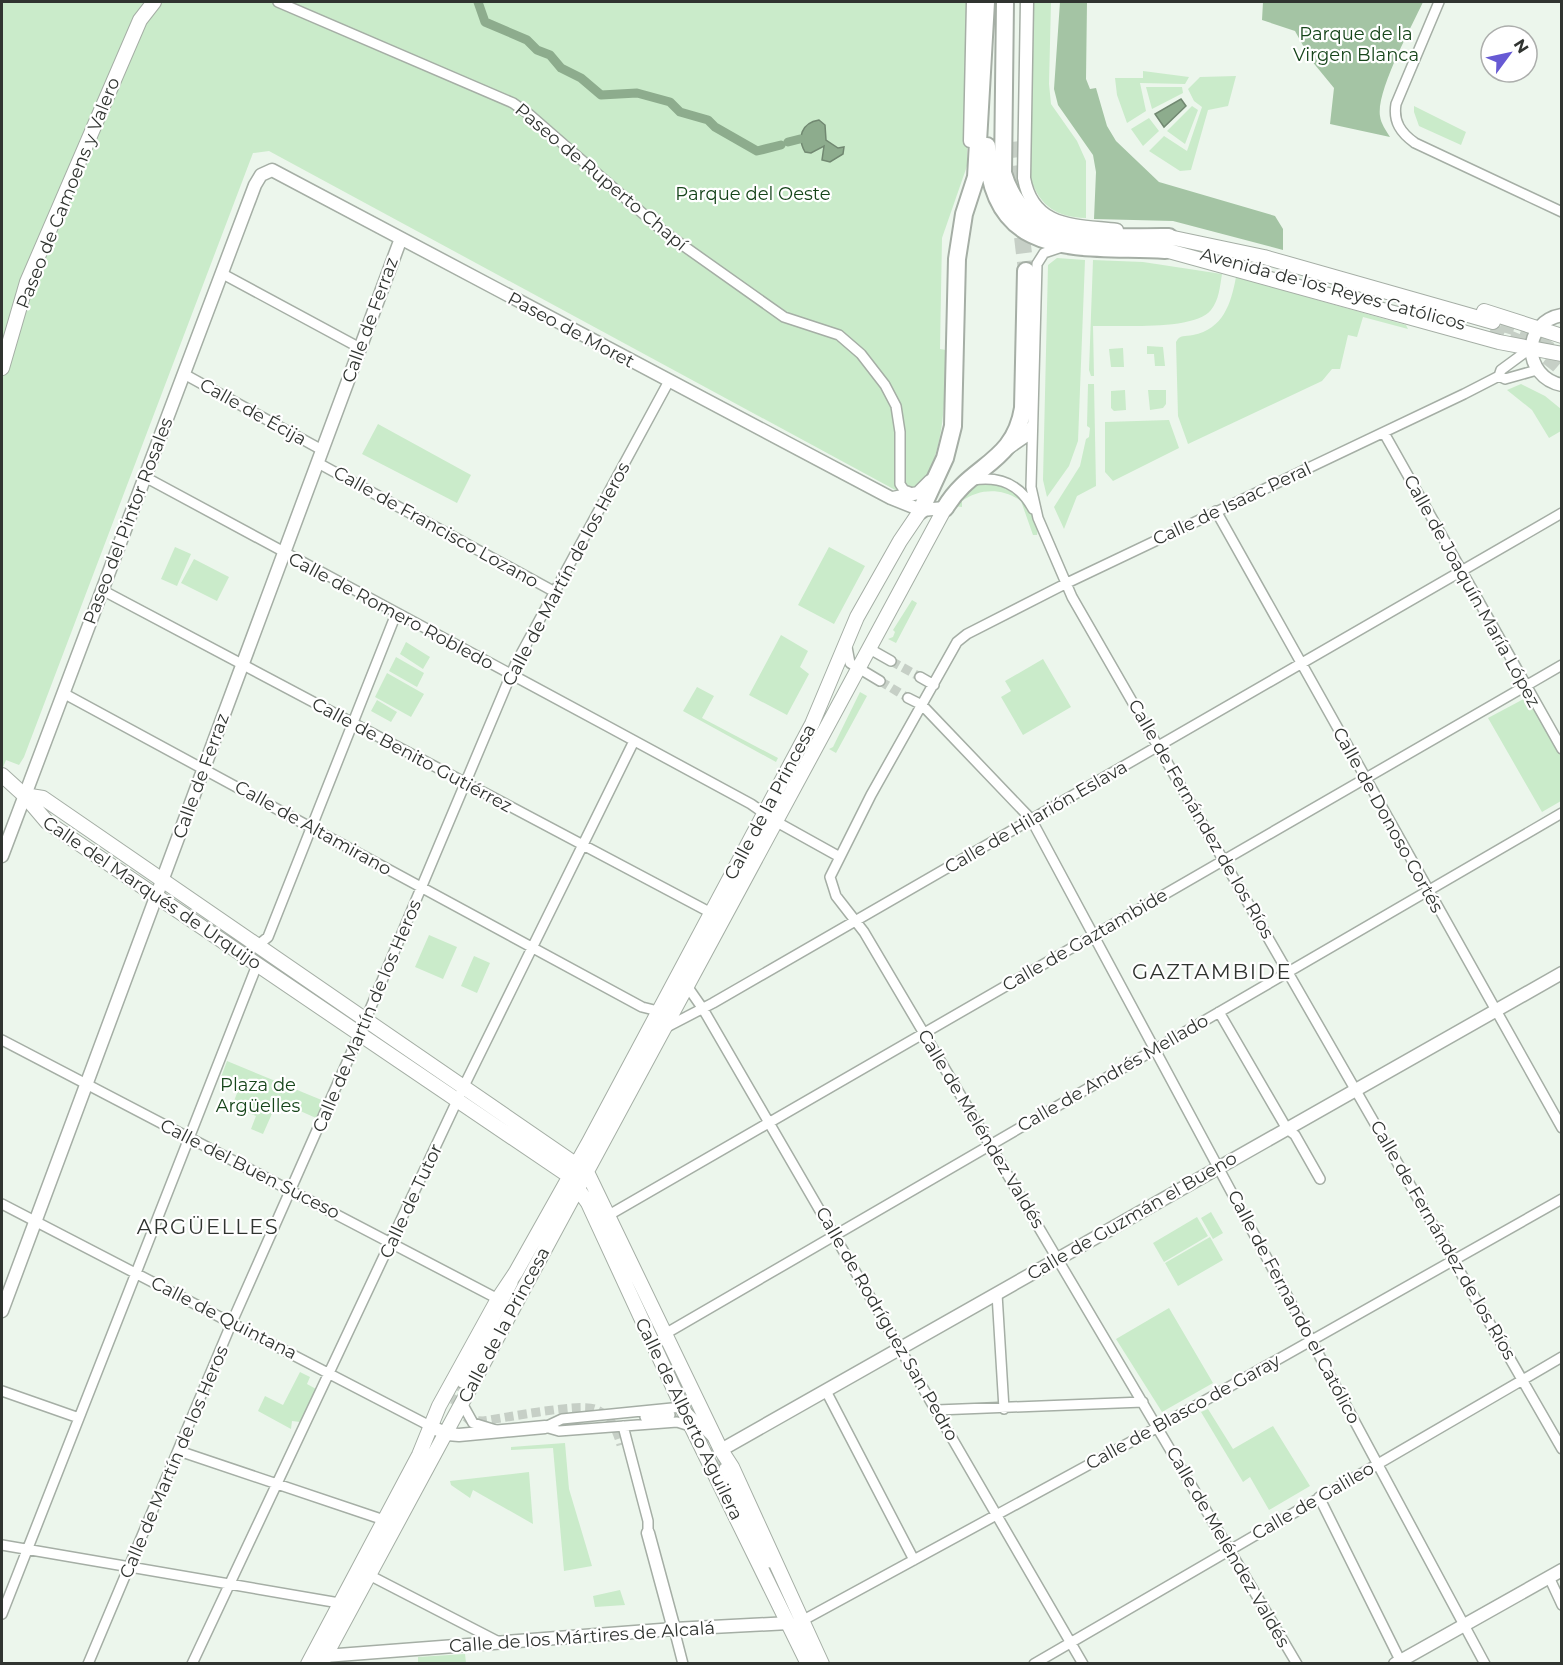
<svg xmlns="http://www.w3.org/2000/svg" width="1563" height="1665" viewBox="0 0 1563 1665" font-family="Montserrat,sans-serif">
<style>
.green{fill:#caebca}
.forest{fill:#a4c4a4}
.water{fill:#8dac8d;stroke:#718871;stroke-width:1.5}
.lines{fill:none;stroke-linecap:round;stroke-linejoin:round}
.canal{stroke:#8dac8d;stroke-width:9}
.street-tunnel{stroke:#c6cfc6;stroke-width:9;stroke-dasharray:9 4.5;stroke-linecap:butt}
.primary-tunnel{stroke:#c6cfc6;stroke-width:14;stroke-dasharray:14 7;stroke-linecap:butt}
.highway-tunnel{stroke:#c6cfc6;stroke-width:16;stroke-dasharray:16 8;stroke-linecap:butt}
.street-casing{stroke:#a5aea5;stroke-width:12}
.secondary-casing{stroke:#a5aea5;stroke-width:15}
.primary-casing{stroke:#a5aea5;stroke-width:16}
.highway-casing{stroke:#a5aea5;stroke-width:20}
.street{stroke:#fff;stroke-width:9}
.secondary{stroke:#fff;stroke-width:12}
.primary{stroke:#fff;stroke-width:14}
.highway{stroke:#fff;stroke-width:16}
.labels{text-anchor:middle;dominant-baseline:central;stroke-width:4.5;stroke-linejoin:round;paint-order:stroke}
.park-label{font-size:18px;fill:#16451a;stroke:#fff}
.street-label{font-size:18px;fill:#303430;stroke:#fff}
.quarter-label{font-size:21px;letter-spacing:1.5px;fill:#303430;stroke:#fff}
</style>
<rect width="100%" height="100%" fill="#ecf6ec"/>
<path class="green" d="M2,2H969L967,166L942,238L940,349L946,350C944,397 947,447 920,488L899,492L269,151L253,153L24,757L19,765L6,760L2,770Z
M1032,2H1051L1049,84L1051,104L1077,141L1086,161V218C1057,217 1041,207 1031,180Z
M1143,71L1189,77L1185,84L1140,83L1146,111L1127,123L1117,95L1115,78H1143Z
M1236,76L1228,106L1208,110L1191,170L1180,171L1149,151L1164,136L1187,151L1202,107L1194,101L1188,89L1200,77Z
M1146,87H1182L1183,93L1152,109Z
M1192,106L1198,110L1185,144L1167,131Z
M1414,106L1466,132L1461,145L1419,126L1414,112Z
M1149,118L1159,131L1143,146L1131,129Z
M1057,258L1085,260L1078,441L1069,466L1047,497L1043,480L1048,265Z
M1093,260L1143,262L1222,274C1220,286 1219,300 1211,310C1195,331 1119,325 1093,326L1094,376H1091L1089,370Z
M1236,277L1406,325L1408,329L1363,317L1357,337L1348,335L1340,369H1332L1322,381L1188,444L1178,416L1176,342C1180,334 1185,337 1193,335C1223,329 1231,304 1236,277Z
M1147,346L1163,347L1165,366H1155L1154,354H1147Z
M1123,348L1124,367H1111L1109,349Z
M1088,384H1094L1096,486L1077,496L1064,529L1054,507L1080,466L1086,439L1089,437L1090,428L1087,426Z
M1521,384L1545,396L1561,409V431L1549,438L1532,410L1507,390Z
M1125,390L1126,410L1114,411L1111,408V391Z
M1148,390H1166V404L1163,408L1150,410Z
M1169,420L1179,448L1113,481L1105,472V422Z
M378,424L471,475L457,503L362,454Z
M982,483C987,483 995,482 1001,484C1018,489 1041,517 1037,535H1033L1021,501C1003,488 980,488 962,501V507L953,506L974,485Z
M175,547L191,554L177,586L161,579Z
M829,547L865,566L834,624L798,605Z
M194,559L229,577L217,601L181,583Z
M912,600L917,603L896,643L888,639L893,637L895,632L893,630Z
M781,635L808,651L800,667L809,674L787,715L749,695Z
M406,642L430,657L423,669L400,654Z
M396,657L424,673L417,687L389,671Z
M1043,659L1071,707L1023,735L1001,697L1011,691L1005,681Z
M387,673L424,694L411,717L375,697Z
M697,687L714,696L702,718L778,758L776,762L683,711Z
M860,692L867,696L836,753L829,749L833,747Z
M1531,695L1561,749V801L1542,812L1488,718Z
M377,700L397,712L391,722L371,711Z
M429,935L457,947L443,979L415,967Z
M474,956L490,963L477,993L461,986Z
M227,1061L324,1101L316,1118L289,1106L274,1109L263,1134L251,1129L256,1116L232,1106L239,1088L220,1080Z
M1211,1212L1223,1233L1213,1239L1201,1218Z
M1197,1217L1208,1236L1164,1262L1153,1243Z
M1210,1237L1223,1260L1178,1286L1165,1263Z
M1169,1308L1213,1383L1162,1412L1116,1339Z
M300,1372L310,1377L307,1384L316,1389L300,1422L292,1421L291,1429L258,1411L265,1396L283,1405Z
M1208,1409L1233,1449L1273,1426L1310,1486L1269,1510L1250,1477L1243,1482L1201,1412Z
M565,1443L569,1489L592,1566L564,1571L553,1448L511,1450V1447Z
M529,1472L533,1524L473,1490L470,1498L451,1485L450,1481Z
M620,1590L625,1605L595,1607L593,1596Z
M465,1654L466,1663H418V1657Z"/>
<path class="forest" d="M1060,2H1087L1086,79L1090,89L1096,88L1107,126L1116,141L1159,182L1275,216L1283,229V250L1173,221L1094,219L1096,172L1093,155L1058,105L1054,89Z
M1263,2H1423C1412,26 1376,91 1380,116C1381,124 1386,130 1390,137L1330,124L1334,88L1311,60L1295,31L1262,20Z"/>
<path class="water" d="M1181,99L1186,106L1164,127L1155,114Z
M819,120L825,125L826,140L838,148L844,147L843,154L830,162L822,160L824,146L811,153L805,152C797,138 801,123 819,120Z"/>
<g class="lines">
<path class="canal" d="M478,2L485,22L527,40L537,50L550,55L561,68L581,78L601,95L637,93L670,102L680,112L708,120L715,127L757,151L781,145
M788,142L800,139"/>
<path class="street-tunnel" d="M891,661L920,677
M880,681L908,698
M462,1383L455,1396V1407L469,1420L483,1421C504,1418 579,1403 595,1409C611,1416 617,1430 621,1445
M670,1415C700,1420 709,1445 724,1468"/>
<path class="primary-tunnel" d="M1501,324L1522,331L1560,355
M1490,331C1518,339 1540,350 1562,370"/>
<path class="highway-tunnel" d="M1011,142L1026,271"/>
<defs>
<path id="street" d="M278,2L513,103L530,115L664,232L784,317L839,335L861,354L885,385L896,406L900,432V484L904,490L915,494
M1439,2L1396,104C1393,122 1401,133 1415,143L1562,212
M1062,247L1044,253L1037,264L1031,487L1038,518L1072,597L1562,1449
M221,273L360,348
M184,374L322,450
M1499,376L1505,379L1537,370
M1384,433L1562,749
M1008,450L1025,438L1031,426
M318,463L555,592
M145,477L607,726L751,804L775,821L838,856
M973,480C1000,476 1020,484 1033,509
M1216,511L1562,1128
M102,590L715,915
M847,647L850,663L880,681
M868,648L891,661
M920,677L934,685
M63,693L642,1007L658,1011
M908,698L922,705L1031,819L1485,1664
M257,946L268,937L396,614
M682,985L687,986L703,1009L1083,1664
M1219,1012L1287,1129L1295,1135L1320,1179
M665,1028L713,1003L1562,513
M2,1040L498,1299
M2,1204L430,1426
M609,1215L1562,665
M997,1294L1004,1409
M665,1334L1562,813
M462,1383L513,1283
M2,1391L79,1418
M826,1391L914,1560
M463,1405L473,1423L496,1430
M937,1410L1143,1402
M645,1417L670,1415
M623,1426L648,1521V1533
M545,1427L562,1419L682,1407L711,1436
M545,1427L559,1431L677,1422L693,1427
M179,1451L384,1520
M724,1468L769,1563
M1319,1497L1400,1660
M2,1545L345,1604
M371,1576L499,1642
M1549,1577L1562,1605
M2,1614L257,965
M798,1623L1158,1427L1562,1199
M674,1629L683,1664
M88,1664L232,1322L360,1033L515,665L669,381
M192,1664L464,1086L634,741
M1034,1664L1562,1357
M1297,1664L864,932L836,896L830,877L871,795L957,642L967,634L1067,583L1464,394L1499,376L1501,370L1531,348"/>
<path id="secondary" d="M1027,2L1024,178C1033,229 1076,225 1117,230
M970,141L973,2
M1562,315C1521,322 1522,377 1562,385
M893,498L918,493L930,481
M2,856L255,185L261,175L272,170L891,498L921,510L945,508
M2,1311L400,241
M430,1426L447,1434L459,1435L545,1427
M721,1450L1562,973
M648,1533L674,1629
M325,1656L674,1629L789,1623
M1395,1664L1562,1570"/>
<path id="primary" d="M1169,237L1264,257L1493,322
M1165,250L1499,342L1562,354
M1484,311L1562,336
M2,368L27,282L140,20L154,2
M2,775L24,795L47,822L569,1176L588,1203L691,1426L808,1664
M24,795L43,798L587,1172L721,1450L732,1467L822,1664
M308,1664L419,1455L439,1406L498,1299L516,1272L589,1142L812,724L857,617L900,541L921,510
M321,1664L945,508"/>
<path id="highway" d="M1005,2L1003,173C1026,250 1104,236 1169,237
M987,146C990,263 1081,245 1165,250
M945,508C971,464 1014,464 1023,408L1026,271
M921,510L945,458L953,426L957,259L964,214L976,177L986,2"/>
</defs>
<use href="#street" class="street-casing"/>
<use href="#secondary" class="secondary-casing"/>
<use href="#primary" class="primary-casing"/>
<use href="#highway" class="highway-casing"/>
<use href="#street" class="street"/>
<use href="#secondary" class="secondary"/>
<use href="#primary" class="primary"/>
<use href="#highway" class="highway"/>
</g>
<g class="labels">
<g class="park-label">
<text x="1356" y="34">Parque de la<tspan x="1356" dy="21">Virgen Blanca</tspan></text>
<text x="753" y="194">Parque del Oeste</text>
<text x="258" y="1085">Plaza de<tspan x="258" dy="21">Argüelles</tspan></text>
</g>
<g class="street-label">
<text transform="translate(601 177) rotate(40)">Paseo de Ruperto Chapí</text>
<text transform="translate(68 193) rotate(-68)">Paseo de Camoens y Valero</text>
<text transform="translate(1333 289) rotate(15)">Avenida de los Reyes Católicos</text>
<text transform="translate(370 320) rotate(-70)">Calle de Ferraz</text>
<text transform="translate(571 330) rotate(28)">Paseo de Moret</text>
<text transform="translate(253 412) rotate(29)">Calle de Écija</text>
<text transform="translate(1232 504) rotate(-25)">Calle de Isaac Peral</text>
<text transform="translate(128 521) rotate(-69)">Paseo del Pintor Rosales</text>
<text transform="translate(436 527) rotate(29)">Calle de Francisco Lozano</text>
<text transform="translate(566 574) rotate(-62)">Calle de Martín de los Heros</text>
<text transform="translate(1472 591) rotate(61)">Calle de Joaquín María López</text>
<text transform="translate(391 611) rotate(28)">Calle de Romero Robledo</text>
<text transform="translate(412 755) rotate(28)">Calle de Benito Gutiérrez</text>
<text transform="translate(201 776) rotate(-70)">Calle de Ferraz</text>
<text transform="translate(770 802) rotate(-62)">Calle de la Princesa</text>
<text transform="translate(1036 817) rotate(-30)">Calle de Hilarión Eslava</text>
<text transform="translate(1201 819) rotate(60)">Calle de Fernández de los Ríos</text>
<text transform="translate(1388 820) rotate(61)">Calle de Donoso Cortés</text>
<text transform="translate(313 828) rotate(29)">Calle de Altamirano</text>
<text transform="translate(152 893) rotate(34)">Calle del Marqués de Urquijo</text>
<text transform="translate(1085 940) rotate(-30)">Calle de Gaztambide</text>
<text transform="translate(367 1016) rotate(-67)">Calle de Martín de los Heros</text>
<text transform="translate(1113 1073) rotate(-30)">Calle de Andrés Mellado</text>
<text transform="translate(981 1129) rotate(59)">Calle de Meléndez Valdés</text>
<text transform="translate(250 1169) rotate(27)">Calle del Buen Suceso</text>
<text transform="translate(411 1201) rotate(-65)">Calle de Tutor</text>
<text transform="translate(1132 1216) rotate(-30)">Calle de Guzmán el Bueno</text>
<text transform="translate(1443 1240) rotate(60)">Calle de Fernández de los Ríos</text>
<text transform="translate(1294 1307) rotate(62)">Calle de Fernando el Católico</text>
<text transform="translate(224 1318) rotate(27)">Calle de Quintana</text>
<text transform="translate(887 1324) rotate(60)">Calle de Rodríguez San Pedro</text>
<text transform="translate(504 1325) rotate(-62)">Calle de la Princesa</text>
<text transform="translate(1183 1412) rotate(-29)">Calle de Blasco de Garay</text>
<text transform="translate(689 1419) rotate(64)">Calle de Alberto Aguilera</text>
<text transform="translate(174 1462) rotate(-67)">Calle de Martín de los Heros</text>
<text transform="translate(1313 1501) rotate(-30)">Calle de Galileo</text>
<text transform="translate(1228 1547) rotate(60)">Calle de Meléndez Valdés</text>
<text transform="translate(582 1637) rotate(-4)">Calle de los Mártires de Alcalá</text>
</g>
<g class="quarter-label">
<text x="1212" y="971">GAZTAMBIDE</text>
<text x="208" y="1226">ARGÜELLES</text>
</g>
</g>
<rect width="1563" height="1665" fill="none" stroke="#303430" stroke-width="6"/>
<g transform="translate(1509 54) rotate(57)"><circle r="28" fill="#ffffff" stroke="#acaeac" stroke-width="1.5"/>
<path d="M0-4.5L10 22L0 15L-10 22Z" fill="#675ad4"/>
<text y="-9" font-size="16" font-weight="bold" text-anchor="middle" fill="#303430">N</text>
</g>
</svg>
